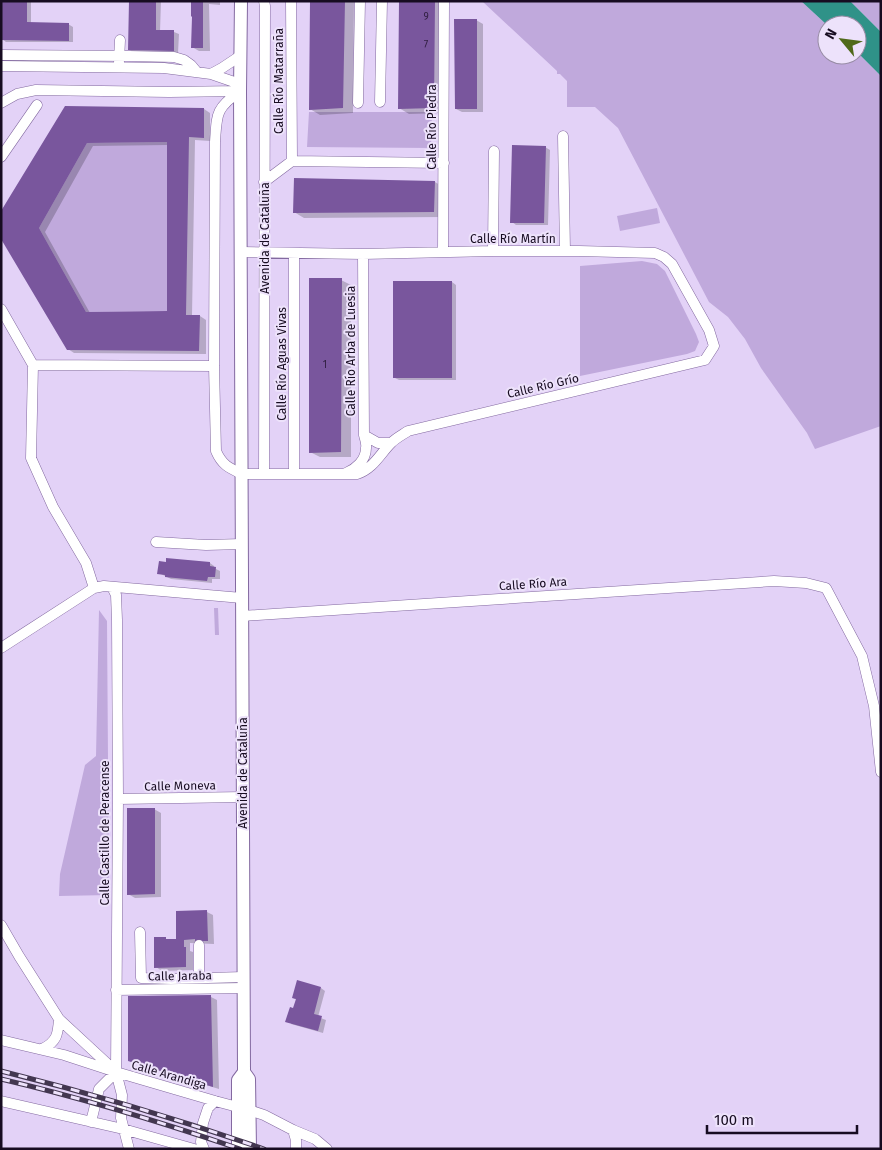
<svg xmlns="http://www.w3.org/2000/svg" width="882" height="1150" viewBox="0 0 882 1150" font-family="'Fira Sans',sans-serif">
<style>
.green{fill:#c0a9dc}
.water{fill:#2f9288}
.shadow{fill:#0003;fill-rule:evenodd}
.building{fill:#79569d;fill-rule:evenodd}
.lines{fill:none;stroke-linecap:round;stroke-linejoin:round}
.minor-casing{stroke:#8369a0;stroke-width:11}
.major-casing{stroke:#8369a0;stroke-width:14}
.minor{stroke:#fff;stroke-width:10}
.major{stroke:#fff;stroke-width:12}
.rail-casing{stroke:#433750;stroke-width:5}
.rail{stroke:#ede2fb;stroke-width:3;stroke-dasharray:9;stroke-linecap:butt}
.labels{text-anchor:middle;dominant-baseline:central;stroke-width:4;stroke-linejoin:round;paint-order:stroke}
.number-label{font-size:10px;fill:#301e40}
.street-label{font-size:12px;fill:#170c21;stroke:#ede2fb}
</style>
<rect width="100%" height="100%" fill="#e3d2f7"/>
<path class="green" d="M482,1H801L827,25V55H857V52L881,76V426L815,449L807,433L761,368L745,339L728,317L709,302L618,128L595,107H567V81L560,74H557V71Z
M850,1H881V32Z
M309,112H432L431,148L307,147Z
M167,142V311L86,312L39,228L87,143Z
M657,208L660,223L620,231L617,216Z
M642,261L657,264L665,271L696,334L699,342L695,351L687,354L580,376V266Z
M214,608H218L219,635H215Z
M99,610L107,621L109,895L59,896L60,874L85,765L96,756Z"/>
<path class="water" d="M801,1H850L881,32V76L857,52V25H827Z"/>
<path class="shadow" d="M2,1H31V24H68L73,27V42H6L2,39Z
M130,1H161L160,32H174L179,34L178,53L134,52L129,50Z
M192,1H220V5L209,4L210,51H199L192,47Z
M311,1H354L353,113L320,115L310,109Z
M400,1H445L443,113L409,114L399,108Z
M476,20L483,24V112H462L456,109Z
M66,107L204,109L210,113V141L195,140L192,316H200L206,320V354L74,353L68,349L1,237ZM168,145L169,313H90L45,232L93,146Z
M545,147L550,150L548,225H516L512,222Z
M435,182L445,188L444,217L304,218L294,212Z
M341,280L351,285V457H320L310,452Z
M452,282L456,285V380H399L395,378Z
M210,563L214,566V568L220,571V579H212V583L171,579L159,573Z
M154,809L161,813V897L135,898L128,894Z
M207,912L213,915L214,944L190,943V951L193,952V970L162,971L156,967L155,939L177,940Z
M321,988L325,991L318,1017L326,1020L323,1033L291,1024L297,1000L293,998Z
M211,997L217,1000L219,1089L136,1064L129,1060V998Z"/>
<path class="building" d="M1,1H27V22L69,23V41L1,40Z
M129,1H156V30H174V51L128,50Z
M191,1H203V48H191L192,17L191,16Z
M310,1H345L343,108L309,110Z
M399,1H435L434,108L398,109Z
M454,19H477V109H455Z
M65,106L204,108V138L189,137L186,315H200L199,351L67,350L1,239V211ZM167,142V311L86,312L39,228L87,143Z
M512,145L546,146L544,223H510Z
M294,178L435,181L434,212L293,213Z
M309,278H342L341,452L309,453Z
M393,281H452V378H393Z
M166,558L210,562V566L216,567L215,577H208L207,581L165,577V575L157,574L159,561L166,562Z
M127,808H155V894L127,895Z
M207,910L208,941H195V939L184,940V947H186V967L154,968V937H166V939H176V911Z
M297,980L321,987L314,1014L322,1016L318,1031L285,1022L290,1007L293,1008L296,999L292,998Z
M211,995L213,1087L128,1061V996Z"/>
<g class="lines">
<defs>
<path id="minor" d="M291,1L292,161
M1,55L129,56L174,57L184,60L191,65L196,71
M119,61L120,40
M1,66L164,68L211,74L240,84
M211,74L222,68L240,56
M240,91C215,109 217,114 215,142L214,366L216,451C222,465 229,468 242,474H357C373,469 380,454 391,443C396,438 402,435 408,431L705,360L714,346L709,330L672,264L664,257L655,253L579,251H493L363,254L241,252
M380,102L382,1
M1,103L17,94L36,90L169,92L240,91
M358,103L360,1
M563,136L565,251
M1,157L37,105
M264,182L292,161L444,163
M493,251L494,151
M443,252L444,1
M1,309L33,365L31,458L53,507L86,563L94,588
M33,365L214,366
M364,435L378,443H390
M346,473C356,469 366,460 366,448C367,444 365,439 364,435L363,254
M264,474L265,6L264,1
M294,474V253
M156,542L206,545L242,544
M112,587L116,595L117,620L118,799L116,1072L122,1095L121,1118L129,1149
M242,616L774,581L806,583L826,588L862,656L874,706L881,772
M1,648L94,588L104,586L242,598
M118,799L243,797
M1,925L19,956L59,1019L113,1069
M140,932L141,978L171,979L244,977
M199,945V978
M116,990L244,988
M1,1040L64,1055L116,1072L215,1101L249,1110L264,1115L293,1130L315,1139L327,1149
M42,1049C57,1042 58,1034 59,1019
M1,1101L123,1129L194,1149
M91,1122L99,1089L116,1072
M293,1130L296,1140V1149
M204,1149L201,1142L203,1123L208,1108L215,1101"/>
<path id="major" d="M241,1L240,91L244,1072L249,1079L250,1149
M238,1149V1080L244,1072"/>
</defs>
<use href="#minor" class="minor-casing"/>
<use href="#major" class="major-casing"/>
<use href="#minor" class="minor"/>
<use href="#major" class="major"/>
<defs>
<path id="rail" d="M1,1071C90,1093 178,1119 264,1149
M1,1079C82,1098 161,1122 240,1149"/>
</defs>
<use href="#rail" class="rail-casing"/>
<use href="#rail" class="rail"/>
</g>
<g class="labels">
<g class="number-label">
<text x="426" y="17">9</text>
<text x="426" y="45">7</text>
<text x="325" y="365">1</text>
</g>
<g class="street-label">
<text transform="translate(279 81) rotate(-90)">Calle Río Matarraña</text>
<text transform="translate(432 127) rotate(-90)">Calle Río Piedra</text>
<text transform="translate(265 238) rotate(-90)">Avenida de Cataluña</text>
<text x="513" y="239">Calle Río Martín</text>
<text transform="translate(351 351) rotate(-90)">Calle Río Arba de Luesia</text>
<text transform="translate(282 364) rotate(-90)">Calle Río Aguas Vivas</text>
<text transform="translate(543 386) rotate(-13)">Calle Río Grío</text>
<text transform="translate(533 584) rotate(-4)">Calle Río Ara</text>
<text transform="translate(243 773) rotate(-90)">Avenida de Cataluña</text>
<text transform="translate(180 786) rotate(-1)">Calle Moneva</text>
<text transform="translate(105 833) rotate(-90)">Calle Castillo de Peracense</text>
<text transform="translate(180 976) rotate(-1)">Calle Jaraba</text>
<text transform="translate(169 1075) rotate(16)">Calle Arandiga</text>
</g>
</g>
<rect width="882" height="1150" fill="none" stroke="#170c21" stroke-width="5"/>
<g transform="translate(842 40) rotate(299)"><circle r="24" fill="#ede2fb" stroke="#978ca4"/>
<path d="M0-4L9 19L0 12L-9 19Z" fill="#50691a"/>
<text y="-8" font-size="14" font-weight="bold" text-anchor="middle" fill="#170c21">N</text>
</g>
<path d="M707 1125v8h150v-8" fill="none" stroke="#170c21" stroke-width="2.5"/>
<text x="714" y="1125" font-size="15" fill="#170c21" stroke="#ede2fb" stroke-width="4" paint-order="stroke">100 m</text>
</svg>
